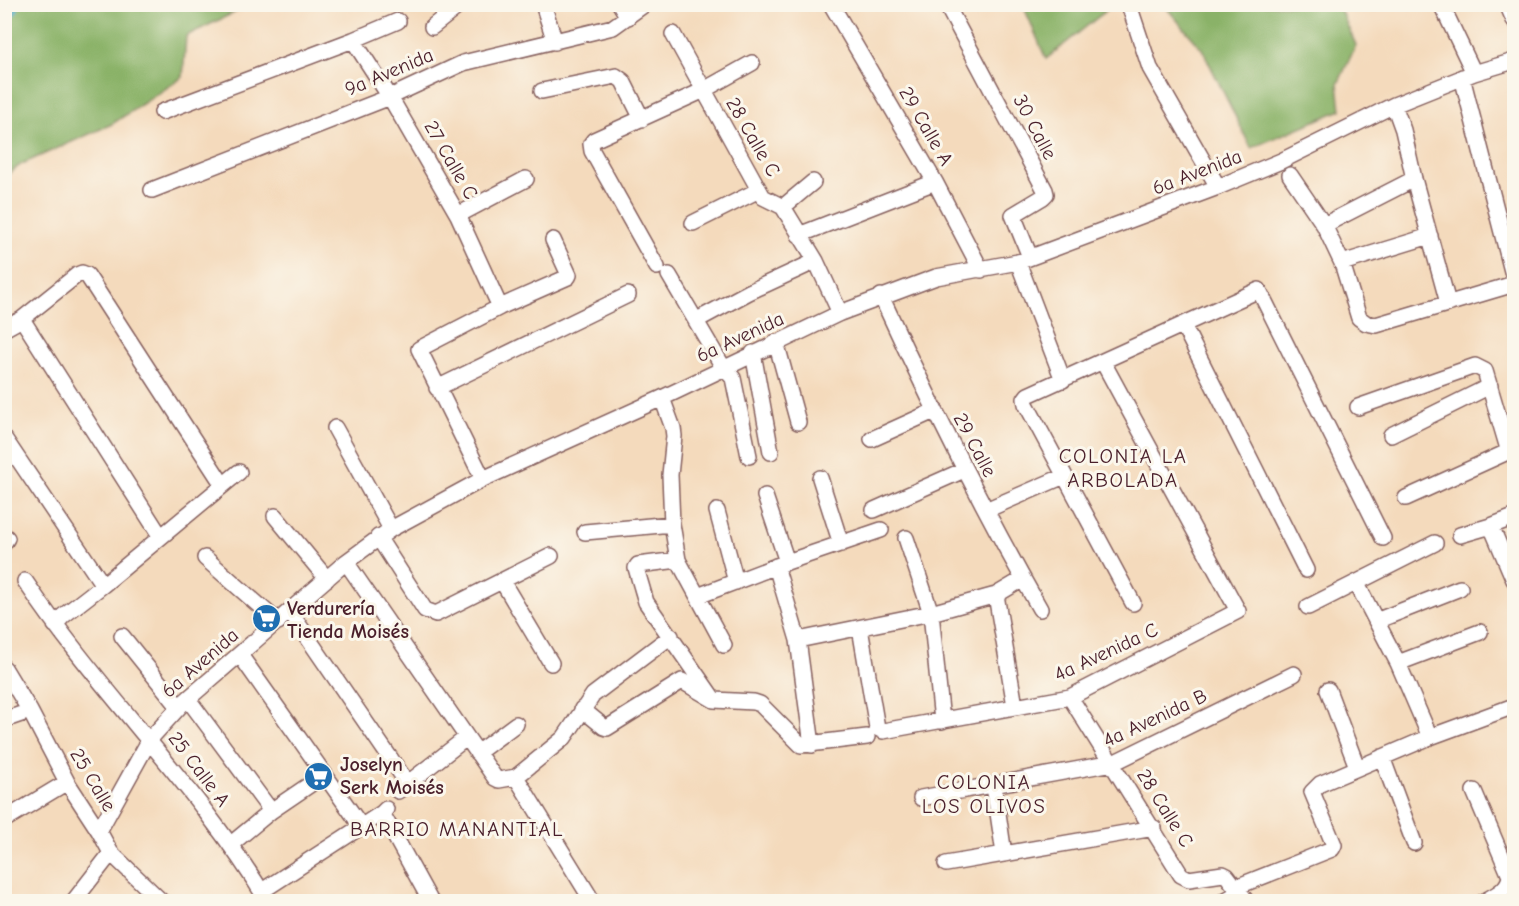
<svg xmlns="http://www.w3.org/2000/svg" width="1519" height="906" viewBox="0 0 1519 906" font-family="'Comic Neue',sans-serif">
<style>
.forest{fill:#8ab268;stroke:#6a684a;stroke-width:1.5}
.lines{fill:none;stroke-linecap:round;stroke-linejoin:round}
.stream{stroke:#48a7c7;stroke-width:4}
.minor-casing{stroke:#86605e;stroke-width:18}
.minor{stroke:#fff;stroke-width:15}
.labels{text-anchor:middle;dominant-baseline:central;stroke-width:6;stroke-linejoin:round;paint-order:stroke}
.street-label{font-size:20px;fill:#4a1f2b;stroke:#fbf7ec}
.poi-label{font-size:20px;font-weight:bold;fill:#4a1f2b;stroke:#fbf7ec;text-anchor:start}
.neighbourhood-label{font-size:21px;letter-spacing:1.5px;fill:#4a1f2b;stroke:#fbf7ec}
</style>
<rect width="100%" height="100%" fill="#fbf7ec"/>
<filter id="ink" filterUnits="userSpaceOnUse"><feTurbulence type="fractalNoise" baseFrequency=".0167" numOctaves="2"/><feDisplacementMap in="SourceGraphic" scale="12" xChannelSelector="R" yChannelSelector="G"/><feConvolveMatrix kernelMatrix="1 2 1 2 8 2 1 2 1" color-interpolation-filters="sRGB"/></filter>
<filter id="wash" filterUnits="userSpaceOnUse"><feTurbulence type="fractalNoise" baseFrequency=".008" numOctaves="4" result="noise"/><feDisplacementMap in="SourceGraphic" scale="24" xChannelSelector="R" yChannelSelector="G"/><feGaussianBlur stdDeviation="1.35" result="paint"/><feColorMatrix in="noise" values="0 0 0 0 0 0 0 0 0 0 0 0 0 0 0 0 0 1.4 0 .05"/><feComposite in="paint" operator="in"/></filter>
<g filter="url(#wash)">
<rect width="100%" height="100%" fill="#f4dabc"/>
<path class="forest" d="M5,4H250V5L186,36L183,77L112,124L22,164L5,176Z
M1023,5H1113L1046,59Z
M1164,5H1338L1356,45L1338,84L1341,110L1251,148L1202,49Z"/>
<g class="lines">
<path class="stream" d="M4,23L16,11L18,4"/>
</g>
</g>
<g filter="url(#ink)">
<g class="lines">
<defs>
<path id="minor" d="M543,4L555,42
M620,4L628,17
M831,4L935,182L981,270
M946,4L1045,190L1046,194L1043,197L1013,215L1030,257
M1441,4L1474,73
M1507,4L1514,20
M1130,8L1150,68L1218,187
M432,27L461,4
M673,34L763,197L783,207L816,261L840,313
M353,40L390,97L458,215L500,307
M1462,77L1514,279
M542,91L616,76L623,81L642,119
M1394,105L1403,130L1414,179L1448,303
M162,112L353,40L398,21
M1290,175L1324,225L1342,263L1359,318L1366,323L1376,325L1514,284
M152,190L390,97L463,63L613,27L645,4
M783,207L813,182
M458,215L526,179
M693,223L759,190
M1324,225L1414,179
M799,235L935,182
M1018,262L1063,380
M1342,263L1430,236
M657,267L592,151L591,144L594,140L702,91L752,63
M669,275L723,367L733,378L749,456
M881,296C930,403 982,507 1040,609
M22,319L161,537
M697,320L749,292L816,261
M1183,325L1306,570
M4,329L22,319L77,275L82,273L87,275L223,485
M776,342L798,422
M753,353L771,452
M437,388L628,295
M662,398L673,428L674,436L670,475L672,524L678,560L724,645
M1358,407L1475,366L1485,371L1509,452
M335,428L391,529
M1391,435L1490,386
M4,438L103,585
M872,439L934,411
M820,478L841,544
M483,479L419,349L500,307L568,277L569,275L553,240
M765,496L787,562
M1406,498L1514,449
M874,510L964,470
M986,510L1064,476
M717,511L736,582
M275,516L327,579
M1491,526L1514,580
M585,532L672,524
M4,535L7,538L4,543
M1460,535L1491,526L1514,517
M378,537L425,610L436,614L551,556
M906,538L931,613L942,721
M205,558L278,622
M678,560L638,565L636,568L646,602L712,697
M346,562L495,778L499,780L516,777L564,738L593,695L671,636
M776,566L798,640L812,745
M25,581C99,692 198,786 268,902
M502,581L551,663
M1357,584L1398,663L1430,737
M996,595L1015,706
M698,596L787,562L881,530
M1133,603L1026,404L1025,399L1028,395L1259,290L1383,538
M1308,607L1435,543
M290,612L408,784
M1376,621L1460,588
M55,625L63,616L103,585L239,472
M860,628L877,728L883,731L1070,697L1238,611L1103,362
M122,636L179,707
M798,640L931,613L996,595L1023,579
M240,655L361,826
M1398,663L1480,632
M4,668L30,711L67,782L99,831L111,853L162,902
M1328,690L1357,767
M1070,697L1181,875L1189,879L1223,874L1227,876L1247,902
M188,699L271,811
M582,709L604,727L607,728L682,681L714,700L754,702L760,704L801,745L867,737
M4,720L30,711
M477,753L516,724
M1382,757L1414,843
M516,777L593,902
M994,786L1004,854
M398,791L466,738
M1474,791L1510,876C1508,890 1495,895 1483,902
M921,798L1113,763L1294,674
M386,809L382,813L431,902
M4,820L67,782
M99,831L150,739L182,704L346,562L391,529L483,479L662,398L840,313L936,277L1018,262L1218,187L1281,161L1394,105L1474,73L1514,61
M230,845L271,811L324,775
M946,864L1154,828
M1236,887L1332,849L1334,845L1312,792L1320,784L1430,737L1514,706
M262,891L382,813
M73,902L111,853
M1222,902L1240,892"/>
</defs>
<use href="#minor" class="minor-casing"/>
<use href="#minor" class="minor"/>
</g>
</g>
<defs>
<symbol id="supermarket-disc" viewBox="-11 -11 22 22"><circle r="9.5" fill="#1f6fb2" stroke="#fbf7ec"/><path d="M-6-5.5h2.5l.6 2H6L4.5 2H-2.5L-4.4-4H-6ZM-1.5 3.2a1.3 1.3 0 1 0 .1 0ZM3 3.2a1.3 1.3 0 1 0 .1 0Z" fill="#fff"/></symbol>
</defs>
<g fill-rule="evenodd">
<use href="#supermarket-disc" x="250" y="602" width="33" height="33"/>
<use href="#supermarket-disc" x="302" y="760" width="33" height="33"/>
</g>
<g class="labels">
<g class="street-label">
<text transform="translate(389 72) rotate(-23)">9a Avenida</text>
<text transform="translate(926 126) rotate(60)">29 Calle A</text>
<text transform="translate(1035 127) rotate(62)">30 Calle</text>
<text transform="translate(753 137) rotate(60)">28 Calle C</text>
<text transform="translate(451 160) rotate(60)">27 Calle C</text>
<text transform="translate(1197 172) rotate(-21)">6a Avenida</text>
<text transform="translate(740 337) rotate(-25)">6a Avenida</text>
<text transform="translate(975 445) rotate(62)">29 Calle</text>
<text transform="translate(1106 652) rotate(-25)">4a Avenida C</text>
<text transform="translate(200 663) rotate(-41)">6a Avenida</text>
<text transform="translate(1155 718) rotate(-25)">4a Avenida B</text>
<text transform="translate(199 769) rotate(53)">25 Calle A</text>
<text transform="translate(93 780) rotate(59)">25 Calle</text>
<text transform="translate(1165 808) rotate(58)">28 Calle C</text>
</g>
<g class="poi-label">
<text x="287" y="608">Verdurería<tspan x="287" dy="23">Tienda Moisés</tspan></text>
<text x="340" y="764">Joselyn<tspan x="340" dy="23">Serk Moisés</tspan></text>
</g>
<g class="neighbourhood-label">
<text x="1123" y="456">COLONIA LA<tspan x="1123" dy="24">ARBOLADA</tspan></text>
<text x="984" y="782">COLONIA<tspan x="984" dy="24">LOS OLIVOS</tspan></text>
<text x="457" y="829">BARRIO MANANTIAL</text>
</g>
</g>
<rect width="1519" height="906" fill="none" stroke="#fbf7ec" stroke-width="24"/>
</svg>
